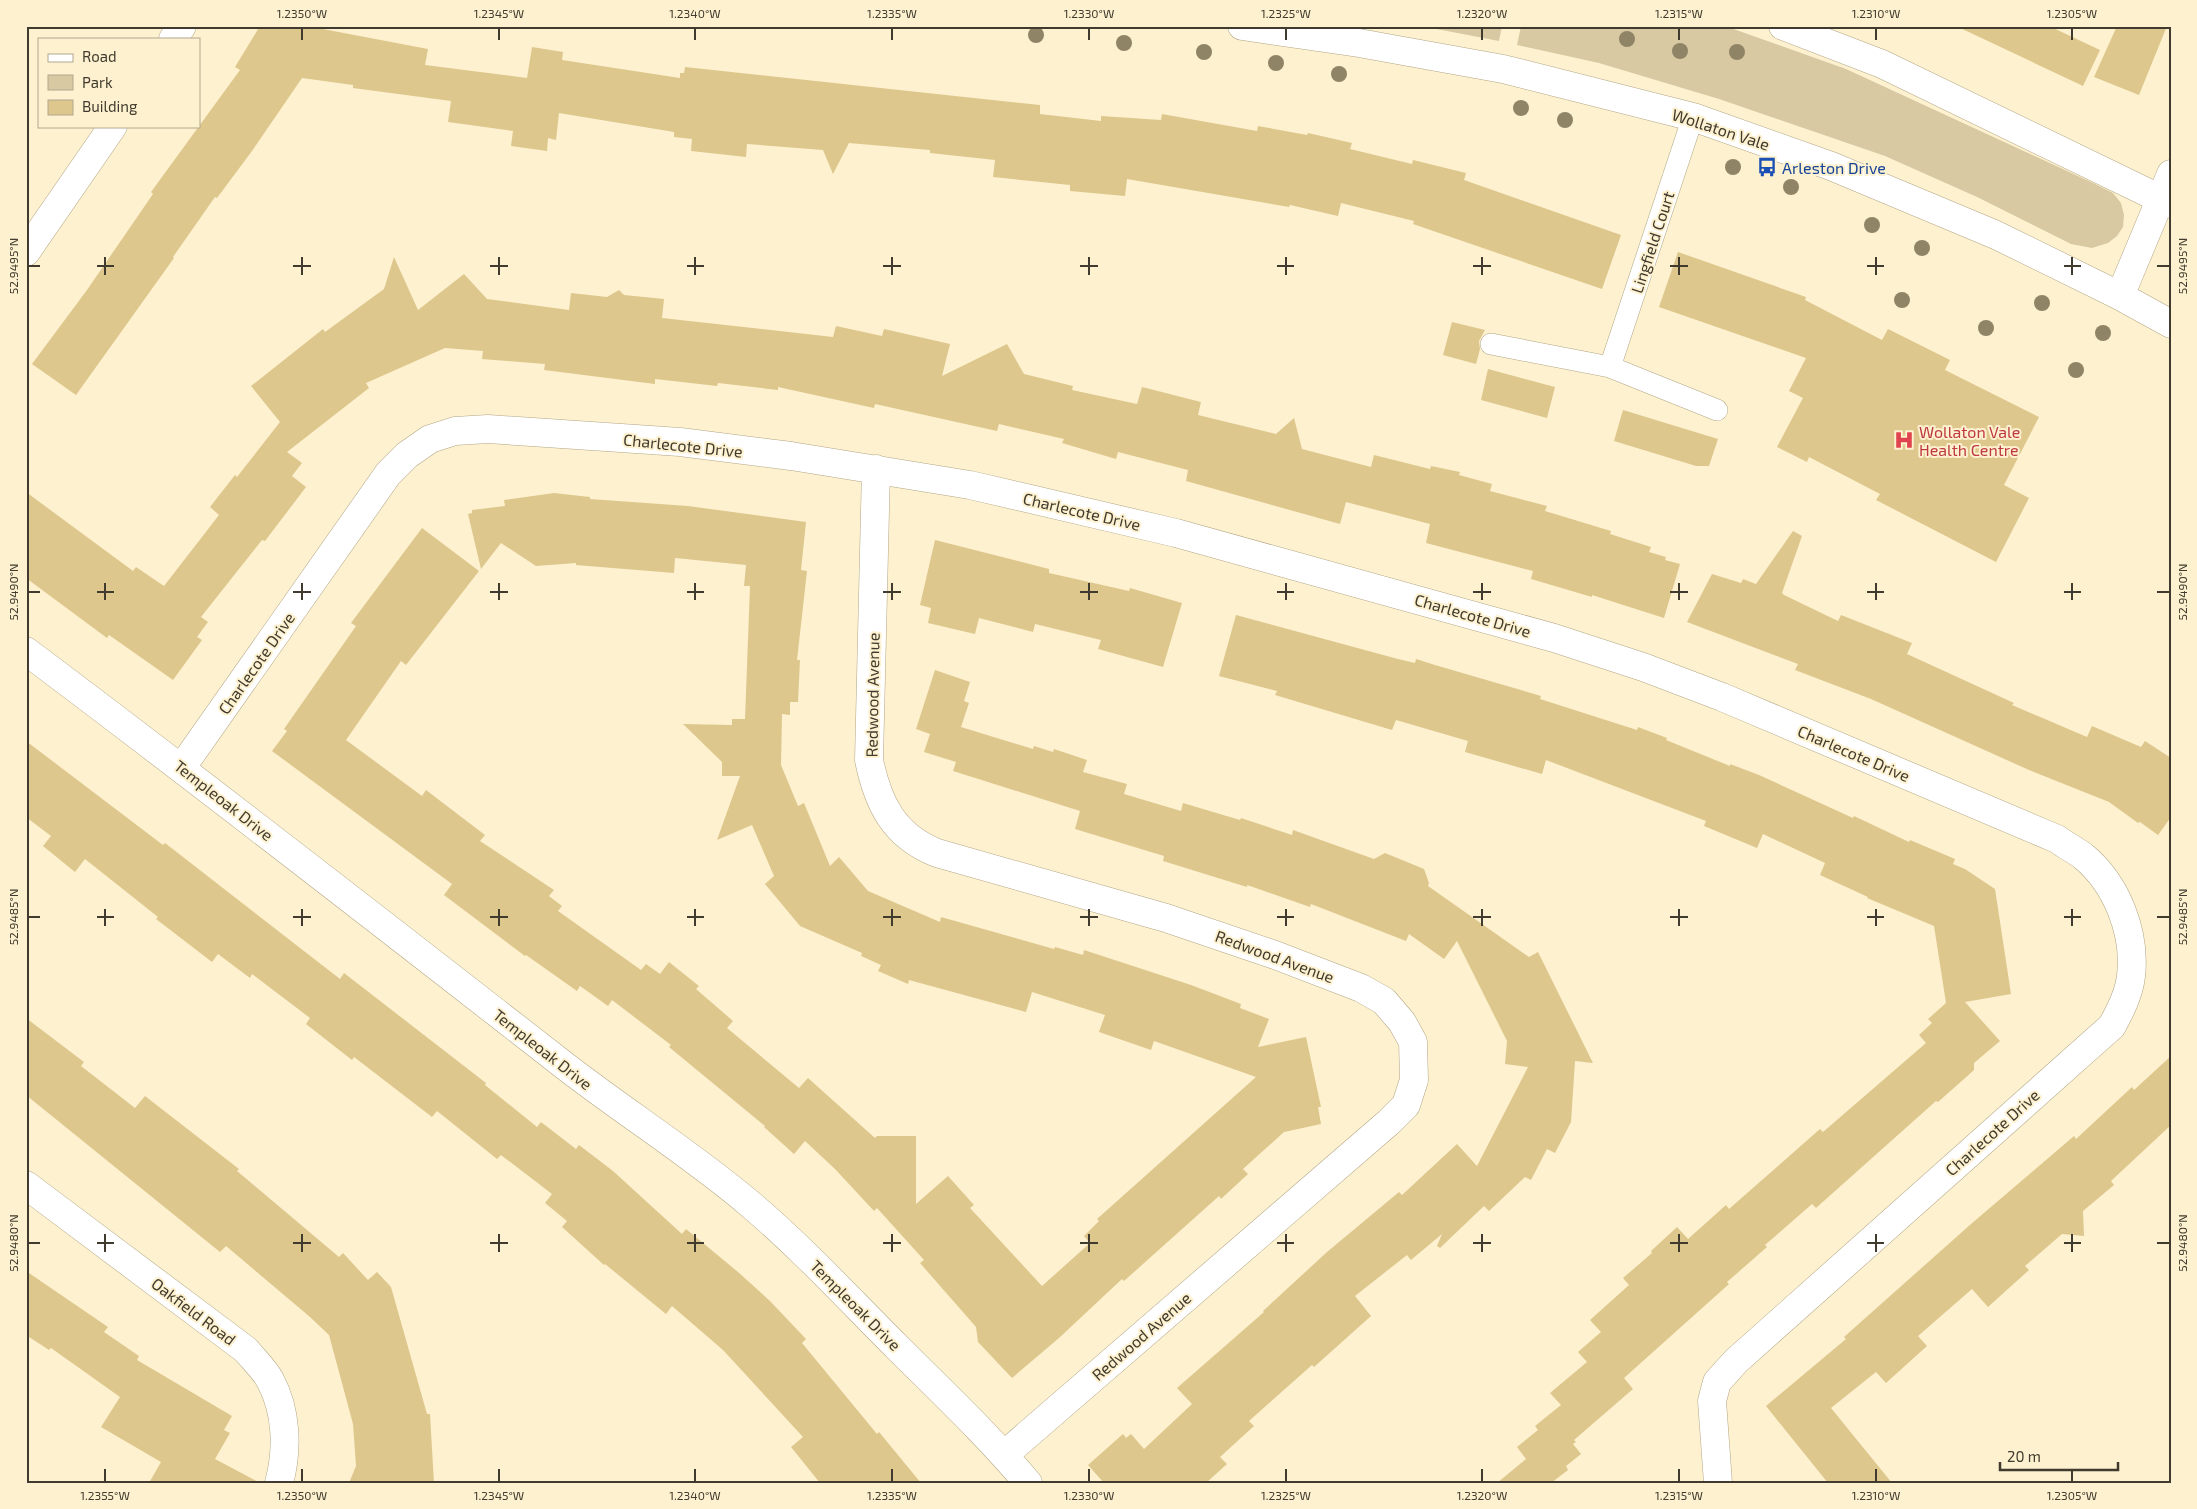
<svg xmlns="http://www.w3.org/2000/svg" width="2197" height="1509" viewBox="0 0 2197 1509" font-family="'Exo 2',sans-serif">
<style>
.green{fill:#d8c9a3}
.building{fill:#dec78d}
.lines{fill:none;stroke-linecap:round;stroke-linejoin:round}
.service-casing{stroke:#b2a686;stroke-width:22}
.minor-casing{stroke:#b2a686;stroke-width:29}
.tertiary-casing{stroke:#b2a686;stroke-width:29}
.service{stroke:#fff;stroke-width:21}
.minor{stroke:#fff;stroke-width:28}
.tertiary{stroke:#fff;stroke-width:28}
.tree{fill:#8f8466}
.ticks{fill:none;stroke:#403b2e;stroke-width:2}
.labels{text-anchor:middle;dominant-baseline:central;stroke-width:4;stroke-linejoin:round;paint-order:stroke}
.street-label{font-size:16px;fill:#403b2e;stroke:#fdf1cf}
.transit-label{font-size:16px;fill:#164399;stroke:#fdf1cf;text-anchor:start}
.health-label{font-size:16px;fill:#be3a42;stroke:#fdf1cf;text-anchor:start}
.neatline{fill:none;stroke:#403b2e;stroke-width:2}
.ticks-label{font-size:12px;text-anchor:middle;fill:#403b2e}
</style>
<rect width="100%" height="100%" fill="#fdf1cf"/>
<path class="green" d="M1421,26H1502L1499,41Z
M1521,26H1725L1846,69L2093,183L2113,193L2121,203L2124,215L2123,227L2117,236L2108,243L2092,248L2071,244L1977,197L1885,156L1719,99L1599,63L1517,45Z"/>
<path class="building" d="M260,26H307L428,49L425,65L527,78L532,47L563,52L562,60L680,78V73H684L685,67L1040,105V114L1101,121V116L1161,120L1162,114L1257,131L1258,126L1307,135L1308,133L1352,143L1350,149L1412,164L1413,160L1466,173L1464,180L1621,235L1602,289L1413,224L1414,221L1341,203L1338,216L1290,205L1289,207L1127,179L1125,196L1070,191V185L993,177L995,160L930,153V150L849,143L833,174L823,150L747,144L746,157L691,151L692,139L674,137V132L559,113L556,140L548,138L547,151L511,146L513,131L448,122L451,101L353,88V85L302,78L252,151L217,198L215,197L173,257L174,258L76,395L32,364L87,290L153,194L151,192L240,70L235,67Z
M1956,26H2049L2100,50L2083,86Z
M2117,26H2167L2139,95L2094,77Z
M1678,252L1806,297L1805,300L1882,340L1888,329L1950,360L1945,370L2039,417L2004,485L2029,498L1996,562L1876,500L1880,494L1809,457L1807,462L1777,447L1803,398L1789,391L1806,358L1659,307Z
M394,257L418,310L464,274L487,299L569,310L571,293L607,297L619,290L624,295L664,299L662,318L833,337L836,326L882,336L884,329L950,344L942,376L1007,344L1024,374L1073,386L1072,390L1137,404L1142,387L1201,402L1198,415L1276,434L1294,418L1302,449L1371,467L1374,455L1430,469L1431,466L1460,472L1459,475L1492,484L1490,491L1547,506L1545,511L1611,531L1610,534L1651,547L1649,552L1666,557L1665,560L1680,564L1664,618L1592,595V597L1531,579L1533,571L1426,543L1430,524L1346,502L1340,524L1186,481L1188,470L1118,452L1116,459L1062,443L1064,439L999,424L997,431L875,404L874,408L778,387V390L718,383L717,386L655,379V384L544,370L545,364L482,359L483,351L445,348L366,383L369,388L287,452L302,463L292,476L306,487L265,541L262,540L201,617L208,622L197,637L202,640L173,680L109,635L107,638L26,578V492L133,571L136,567L164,586L219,515L210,507L235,475L237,477L280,422L251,386L323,329L325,332L384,289Z
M1452,322L1485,330L1479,341L1480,349L1476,364L1443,355Z
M1488,369L1555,387L1547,418L1481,400Z
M1623,410L1718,439L1709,466H1696L1614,441Z
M554,493L590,497V499L688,506L806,522L801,570L807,571L797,660H800L798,702H790V715L782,714L781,765L798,806L804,803L830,866L839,857L868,891L940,922L941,917L1054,949L1055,947L1083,955L1084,950L1191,985L1241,1004L1240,1008L1269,1019L1258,1047L1306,1037L1321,1107H1318L1321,1124L1284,1132L1243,1169L1248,1174L1221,1199L1219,1196L1124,1281L1122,1279L1059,1338L1012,1378L978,1342L976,1327L920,1263L924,1260L877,1208L874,1211L835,1169L805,1141L794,1154L764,1127L765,1126L669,1047L671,1045L612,1000L608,1006L580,986L577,991L526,955L525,956L444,895L452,884L272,751L287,731L284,729L356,626L351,623L422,528L479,571L406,665L401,661L346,740L422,796L426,790L485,835L480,841L554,890L549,896L562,906L558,911L641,970L646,964L660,974L669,962L699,986L696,989L733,1021L727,1028L799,1088L808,1078L875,1138L877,1136H916V1204L948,1176L974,1205L970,1208L1042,1286L1090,1243L1084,1236L1099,1221L1097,1219L1256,1077L1154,1041L1151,1050L1099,1032L1105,1015L1032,992L1026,1012L909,980L908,984L878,971L881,965L861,956L862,953L800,926L765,884L774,876L752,825L717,840L740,776H722V762L683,724L732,725V719H745L750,586H744L746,565L675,558L674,573L576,565V563L536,566L501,543L481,569L468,514L472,513V510L505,506L504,500Z
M1793,531L1802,536L1782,593L1784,595L1838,621L1841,615L1912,643L1907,654L2014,703L2012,705L2087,737L2092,726L2141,747L2145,741L2171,758V817L2158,835L2140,822L2138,823L2109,802L2029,770L1871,699L1795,670L1798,664L1687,622L1712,574L1741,583L1743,579L1756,584Z
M935,540L1049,569V573L1129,591L1130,588L1182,603L1163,667L1098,649L1101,640L1035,624L1033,632L979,618L975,634L928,623L931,608L920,605Z
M1236,615L1398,659L1415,663L1416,659L1435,665L1541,696L1540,699L1637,730L1638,727L1667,738L1666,740L1730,766V764L1759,775L1853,818L1854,816L1909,842L1910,840L1955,859L1953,864L1965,869L1995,889L2011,994L1965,1002L2000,1041L1974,1063V1070L1964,1079L1938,1102L1936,1101L1816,1208L1812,1204L1765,1245L1767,1247L1727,1282L1729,1284L1624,1378L1633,1389L1574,1440L1576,1442L1573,1444L1581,1454L1566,1466L1568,1470L1551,1483H1497L1526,1459L1517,1447L1538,1430L1535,1426L1561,1405L1550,1393L1587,1362L1578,1352L1601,1332L1590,1320L1629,1285L1623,1278L1652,1253L1651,1251L1677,1227L1688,1239L1726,1205L1729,1209L1820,1129L1823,1132L1926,1043L1919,1035L1932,1023L1928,1019L1946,1003L1934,926L1867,898L1868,897L1820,875L1825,863L1763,834L1757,848L1704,826L1706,821L1546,760L1542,774L1465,752L1468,741L1396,720L1392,730L1275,695L1277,691L1219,676Z
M935,670L970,682L964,701L969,703L961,727L1033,749L1034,746L1053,752L1054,749L1087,760L1083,772L1127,784L1124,794L1181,811L1183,803L1240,820L1241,818L1292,835L1293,830L1374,859L1385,853L1424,869L1429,883L1428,886L1529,957L1538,952L1593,1063L1575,1061L1571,1122L1555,1153L1547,1149L1531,1180L1525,1177L1489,1211L1484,1206L1440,1248L1437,1246L1442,1234L1411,1260L1407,1255L1355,1296L1371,1316L1314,1367L1312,1365L1249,1421L1254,1426L1220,1457L1227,1464L1206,1483H1104L1088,1465L1123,1434L1126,1438L1131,1434L1144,1449L1192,1404L1177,1388L1264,1312L1263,1311L1327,1252L1399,1192L1402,1195L1457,1144L1477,1166L1528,1067L1505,1064L1507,1041L1457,941L1444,959L1409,934L1406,941L1311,904L1310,907L1247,885V887L1163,861L1164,856L1075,829L1080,811L953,771L956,762L924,752L930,734L916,729Z
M26,741L163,845L165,843L340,979L344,973L486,1083L485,1085L537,1127L541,1122L576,1149L579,1145L613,1171L682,1234L686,1229L738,1272L770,1301L806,1339L802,1343L877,1434L879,1432L921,1483H820L791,1447L803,1437L723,1350L672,1306L666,1314L605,1264L604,1265L562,1227L567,1221L545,1203L552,1194L501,1155L497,1159L437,1111L432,1117L354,1057L352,1060L306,1024L310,1018L252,974L250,978L218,954L212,962L156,919L158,917L85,859L75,872L43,846L51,836L26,817Z
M26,1018L84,1062L81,1066L135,1108L145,1096L239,1169L237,1171L339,1257L343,1253L368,1280L377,1272L391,1287L427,1414H430L434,1483H349L356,1466L353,1424L329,1335L310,1317L226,1246L220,1252L26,1095Z
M2171,1056V1125L2111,1181L2114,1185L2083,1211L2084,1236L2062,1234L2025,1266L2029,1270L1988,1307L1972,1289L1918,1336L1927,1346L1886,1383L1876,1372L1831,1408L1892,1483H1828L1766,1406L1846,1339L1844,1337L1971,1224L2074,1136L2076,1139L2132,1087L2134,1090Z
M26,1271L108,1327L104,1332L139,1356L137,1360L232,1416L224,1430L230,1433L215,1459L260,1483H149L161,1462L101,1427L120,1397L51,1348L49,1350L26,1335Z"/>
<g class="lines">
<defs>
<path id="service" d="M1491,344L1610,367L1717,410
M1610,367L1693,117"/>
<path id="minor" d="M1783,26L1882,64L2171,204
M173,39L182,26
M26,252L113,126
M876,469L869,760C878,804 894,836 937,853L1166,918L1275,955L1361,988L1384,1001L1402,1022L1413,1042L1414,1080L1406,1105L1389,1122L1004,1455
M26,651C205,785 380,922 556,1059C619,1109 689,1152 750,1204C802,1248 848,1298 896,1346C941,1391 987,1434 1028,1483
M182,767L388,474L407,455L430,439L455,431L488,429L680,442L791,456L970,485L1176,533L1554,638L1643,667L1722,697L2057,839C2065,845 2075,850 2083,856C2117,884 2136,933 2131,976C2129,994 2120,1011 2112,1026L1736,1361L1717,1382L1712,1401L1718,1483
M26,1185L246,1350C254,1360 265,1370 270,1380C287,1411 288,1450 279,1483"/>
<path id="tertiary" d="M1242,26L1359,43L1503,69L1693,117L1831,166L1996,235L2120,296L2171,324
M2120,296L2171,174"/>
</defs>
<use href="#service" class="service-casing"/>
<use href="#minor" class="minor-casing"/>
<use href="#tertiary" class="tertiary-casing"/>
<use href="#service" class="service"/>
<use href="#minor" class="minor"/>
<use href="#tertiary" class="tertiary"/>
</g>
<g class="tree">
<circle cx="1036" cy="35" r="8"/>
<circle cx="1627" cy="39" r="8"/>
<circle cx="1124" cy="43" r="8"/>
<circle cx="1680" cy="51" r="8"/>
<circle cx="1204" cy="52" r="8"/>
<circle cx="1737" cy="52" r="8"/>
<circle cx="1276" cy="63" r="8"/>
<circle cx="1339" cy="74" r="8"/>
<circle cx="1521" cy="108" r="8"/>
<circle cx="1565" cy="120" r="8"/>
<circle cx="1733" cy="167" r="8"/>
<circle cx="1791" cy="187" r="8"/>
<circle cx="1872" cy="225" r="8"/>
<circle cx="1922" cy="248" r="8"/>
<circle cx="1902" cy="300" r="8"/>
<circle cx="2042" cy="303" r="8"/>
<circle cx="1986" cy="328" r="8"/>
<circle cx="2103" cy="333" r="8"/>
<circle cx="2076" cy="370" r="8"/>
</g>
<path class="ticks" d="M302,28V40M499,28V40M695,28V40M892,28V40M1089,28V40M1286,28V40M1482,28V40M1679,28V40M1876,28V40M2072,28V40M105,257V275M302,257V275M499,257V275M695,257V275M892,257V275M1089,257V275M1286,257V275M1482,257V275M1679,257V275M1876,257V275M2072,257V275M28,266H40M97,266H114M293,266H311M490,266H508M687,266H704M883,266H901M1080,266H1098M1277,266H1294M1473,266H1491M1670,266H1688M1867,266H1884M2064,266H2081M2157,266H2170M105,583V600M302,583V600M499,583V600M695,583V600M892,583V600M1089,583V600M1286,583V600M1482,583V600M1679,583V600M1876,583V600M2072,583V600M28,592H40M97,592H114M293,592H311M490,592H508M687,592H704M883,592H901M1080,592H1098M1277,592H1294M1473,592H1491M1670,592H1688M1867,592H1884M2064,592H2081M2157,592H2170M105,909V926M302,909V926M499,909V926M695,909V926M892,909V926M1089,909V926M1286,909V926M1482,909V926M1679,909V926M1876,909V926M2072,909V926M28,917H40M97,917H114M293,917H311M490,917H508M687,917H704M883,917H901M1080,917H1098M1277,917H1294M1473,917H1491M1670,917H1688M1867,917H1884M2064,917H2081M2157,917H2170M105,1234V1252M302,1234V1252M499,1234V1252M695,1234V1252M892,1234V1252M1089,1234V1252M1286,1234V1252M1482,1234V1252M1679,1234V1252M1876,1234V1252M2072,1234V1252M28,1243H40M97,1243H114M293,1243H311M490,1243H508M687,1243H704M883,1243H901M1080,1243H1098M1277,1243H1294M1473,1243H1491M1670,1243H1688M1867,1243H1884M2064,1243H2081M2157,1243H2170M105,1469V1482M302,1469V1482M499,1469V1482M695,1469V1482M892,1469V1482M1089,1469V1482M1286,1469V1482M1482,1469V1482M1679,1469V1482M1876,1469V1482M2072,1469V1482"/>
<defs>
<symbol id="bus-bare" viewBox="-9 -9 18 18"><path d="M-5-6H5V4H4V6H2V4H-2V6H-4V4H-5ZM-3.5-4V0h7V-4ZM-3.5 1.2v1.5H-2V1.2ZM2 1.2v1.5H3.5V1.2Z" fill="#1a4fb4" stroke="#fdf1cf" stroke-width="2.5" paint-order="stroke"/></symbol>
<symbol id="hospital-bare" viewBox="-9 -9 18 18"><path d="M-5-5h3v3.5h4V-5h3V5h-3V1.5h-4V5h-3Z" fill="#e0444e" stroke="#fdf1cf" stroke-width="2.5" paint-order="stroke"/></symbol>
</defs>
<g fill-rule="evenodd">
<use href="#bus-bare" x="1753" y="153" width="28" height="28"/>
<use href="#hospital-bare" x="1890" y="426" width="28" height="28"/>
</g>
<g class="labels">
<g class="street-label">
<text transform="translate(1721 129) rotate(18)">Wollaton Vale</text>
<text transform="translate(1652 242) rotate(-72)">Lingfield Court</text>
<text transform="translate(683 445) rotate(6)">Charlecote Drive</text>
<text transform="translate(1082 511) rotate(13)">Charlecote Drive</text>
<text transform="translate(1473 615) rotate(16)">Charlecote Drive</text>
<text transform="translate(256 663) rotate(-55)">Charlecote Drive</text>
<text transform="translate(872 695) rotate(-89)">Redwood Avenue</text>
<text transform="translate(1854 753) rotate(23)">Charlecote Drive</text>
<text transform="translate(224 800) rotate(38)">Templeoak Drive</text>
<text transform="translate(1275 956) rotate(20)">Redwood Avenue</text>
<text transform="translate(543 1049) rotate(38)">Templeoak Drive</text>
<text transform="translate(1992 1132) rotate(-42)">Charlecote Drive</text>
<text transform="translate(856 1305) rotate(45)">Templeoak Drive</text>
<text transform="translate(194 1311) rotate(37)">Oakfield Road</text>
<text transform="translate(1141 1336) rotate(-41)">Redwood Avenue</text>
</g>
<g class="transit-label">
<text x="1782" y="167">Arleston Drive</text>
</g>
<g class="health-label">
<text x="1919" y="431">Wollaton Vale<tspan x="1919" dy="18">Health Centre</tspan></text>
</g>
</g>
<rect width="2197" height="1509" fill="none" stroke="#fdf1cf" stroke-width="55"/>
<rect x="38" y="38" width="162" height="90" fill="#fdf1cf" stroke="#b1a88f"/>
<rect x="48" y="54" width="25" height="8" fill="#ffffff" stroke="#b1a88f"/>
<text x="82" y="62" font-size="15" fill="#403b2e">Road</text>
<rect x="48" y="75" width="25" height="15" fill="#d8c9a3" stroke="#b1a88f"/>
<text x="82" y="88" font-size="15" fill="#403b2e">Park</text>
<rect x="48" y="100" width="25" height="15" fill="#dec78d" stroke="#b1a88f"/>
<text x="82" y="112" font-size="15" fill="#403b2e">Building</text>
<path d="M2000 1462v8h118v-8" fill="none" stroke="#403b2e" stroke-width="2.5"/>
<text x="2007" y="1462" font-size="15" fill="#403b2e" stroke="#fdf1cf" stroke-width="4" paint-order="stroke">20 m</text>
<rect x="28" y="28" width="2142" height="1454" class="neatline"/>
<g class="ticks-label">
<text x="302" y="18">1.2350°W</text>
<text x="499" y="18">1.2345°W</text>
<text x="695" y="18">1.2340°W</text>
<text x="892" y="18">1.2335°W</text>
<text x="1089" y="18">1.2330°W</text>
<text x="1286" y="18">1.2325°W</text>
<text x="1482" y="18">1.2320°W</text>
<text x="1679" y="18">1.2315°W</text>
<text x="1876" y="18">1.2310°W</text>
<text x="2072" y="18">1.2305°W</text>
<text transform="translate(14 266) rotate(-90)" y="4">52.9495°N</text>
<text transform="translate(2183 266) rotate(-90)" y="4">52.9495°N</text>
<text transform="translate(14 592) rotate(-90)" y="4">52.9490°N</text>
<text transform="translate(2183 592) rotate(-90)" y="4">52.9490°N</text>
<text transform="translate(14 917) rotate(-90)" y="4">52.9485°N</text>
<text transform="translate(2183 917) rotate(-90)" y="4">52.9485°N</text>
<text transform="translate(14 1243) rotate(-90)" y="4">52.9480°N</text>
<text transform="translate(2183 1243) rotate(-90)" y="4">52.9480°N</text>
<text x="105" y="1500">1.2355°W</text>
<text x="302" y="1500">1.2350°W</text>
<text x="499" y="1500">1.2345°W</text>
<text x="695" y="1500">1.2340°W</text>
<text x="892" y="1500">1.2335°W</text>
<text x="1089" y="1500">1.2330°W</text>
<text x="1286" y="1500">1.2325°W</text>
<text x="1482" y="1500">1.2320°W</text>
<text x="1679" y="1500">1.2315°W</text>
<text x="1876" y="1500">1.2310°W</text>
<text x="2072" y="1500">1.2305°W</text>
</g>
</svg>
